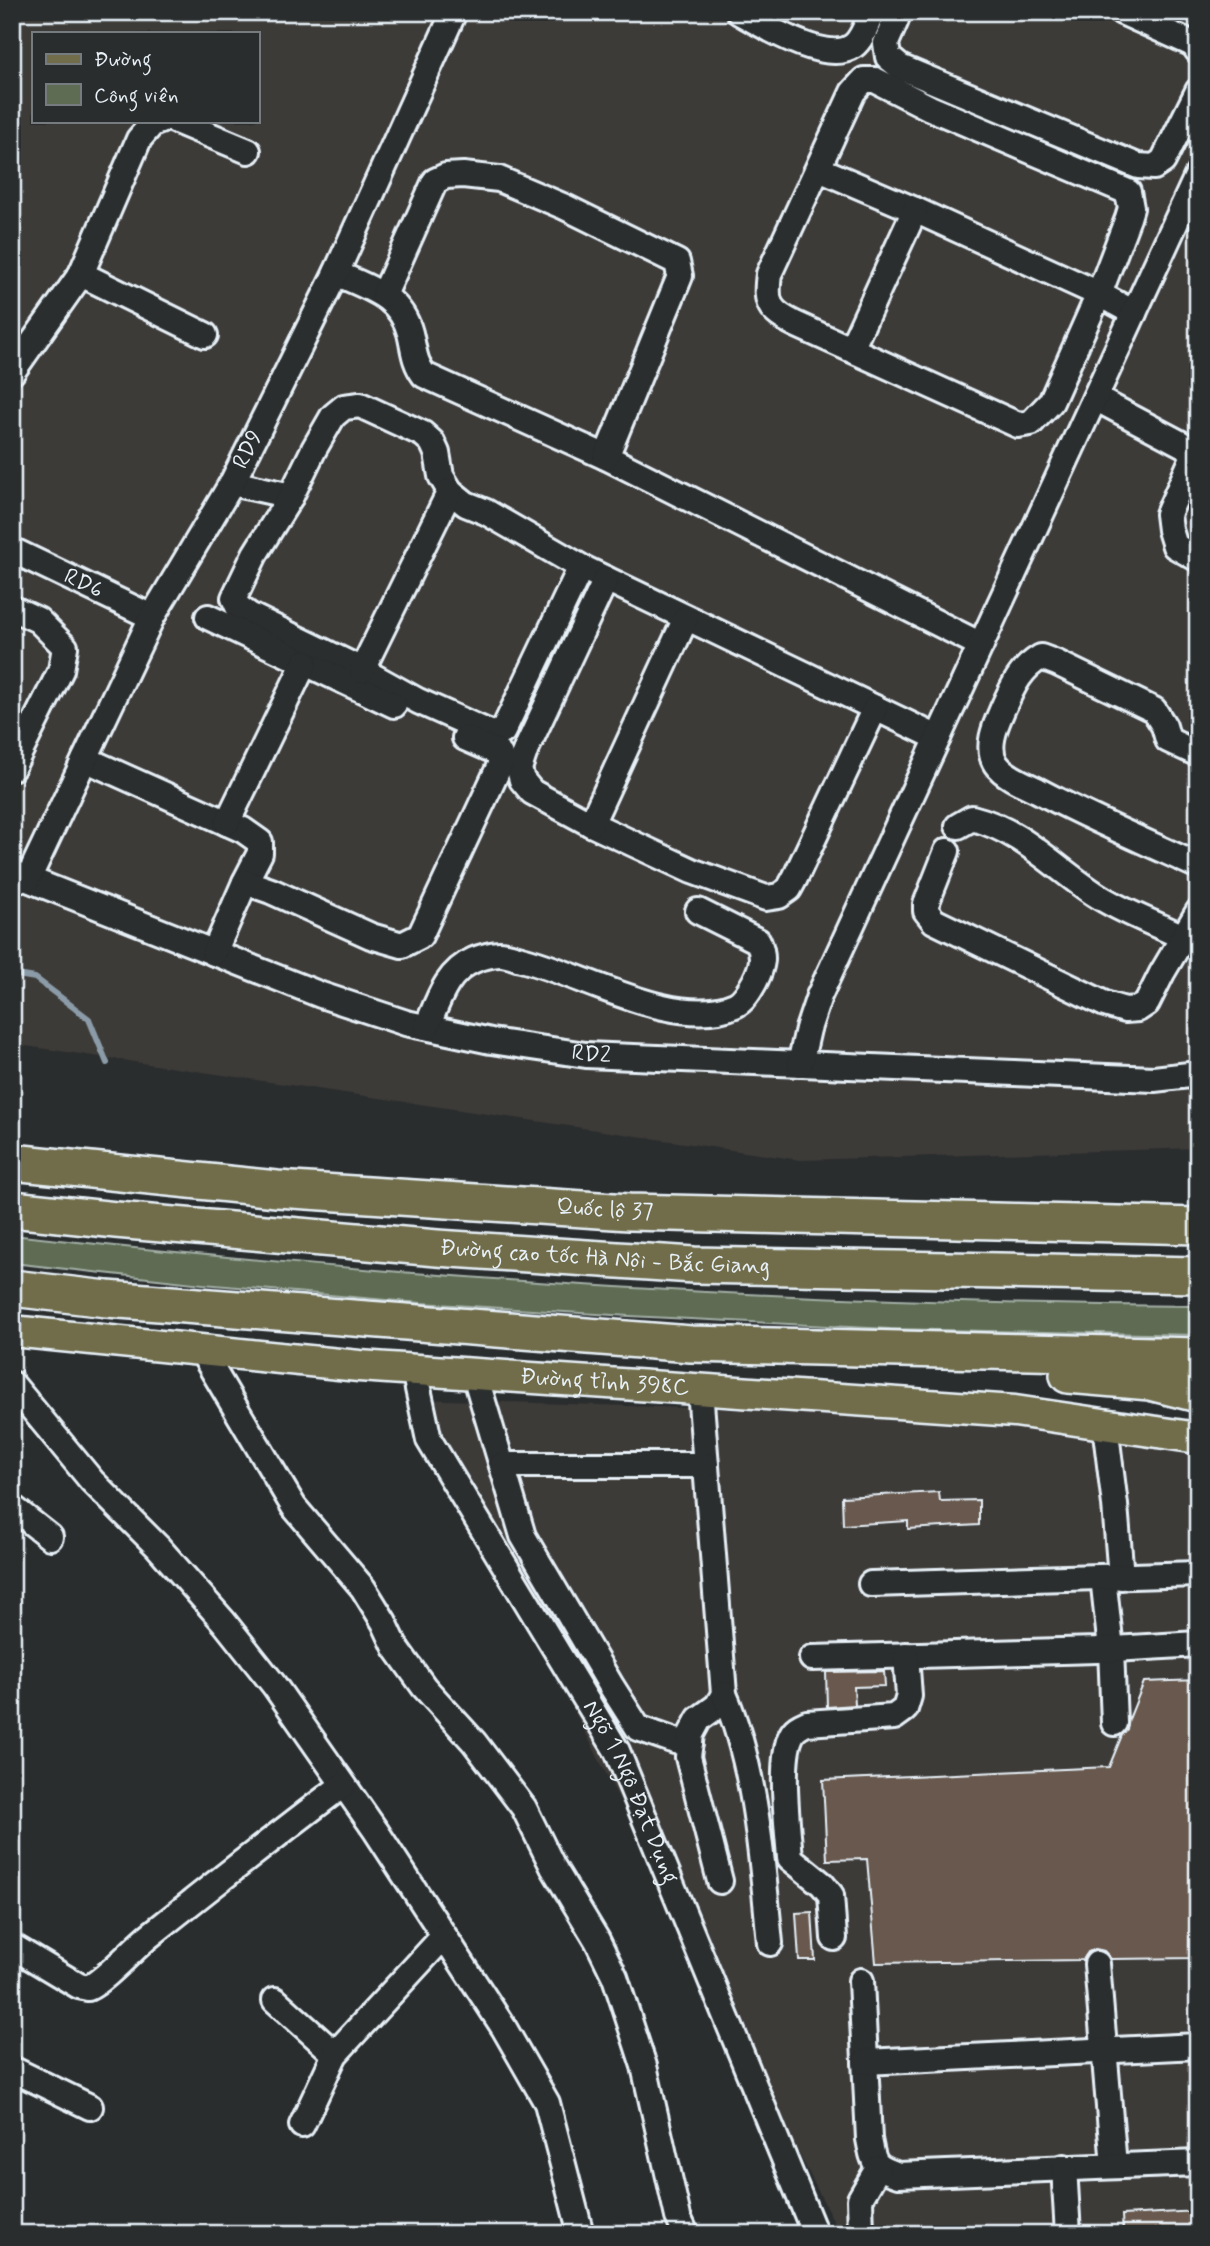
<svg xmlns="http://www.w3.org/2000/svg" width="1210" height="2246" viewBox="0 0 1210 2246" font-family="Mynerve,sans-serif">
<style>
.built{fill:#3c3a38;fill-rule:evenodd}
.green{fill:#5e6c53;stroke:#a3aea6;stroke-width:2}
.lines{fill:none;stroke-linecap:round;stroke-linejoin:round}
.stream{stroke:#8b9ba7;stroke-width:6}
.building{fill:#67584e;stroke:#e8f1f8;stroke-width:2}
.minor-casing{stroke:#e8f1f8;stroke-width:30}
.major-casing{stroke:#e8f1f8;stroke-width:35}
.highway-casing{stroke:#e8f1f8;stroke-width:40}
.minor{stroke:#2a2d2e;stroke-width:24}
.major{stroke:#716d4b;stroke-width:30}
.highway{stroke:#716d4b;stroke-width:35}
.labels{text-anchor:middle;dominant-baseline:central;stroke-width:7;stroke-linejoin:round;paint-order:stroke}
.street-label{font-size:23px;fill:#e8f1f8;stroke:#2a2d2e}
</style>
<rect width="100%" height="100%" fill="#2a2d2e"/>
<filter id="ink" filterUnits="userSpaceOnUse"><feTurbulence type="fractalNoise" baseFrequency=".0143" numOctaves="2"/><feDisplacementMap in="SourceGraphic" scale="14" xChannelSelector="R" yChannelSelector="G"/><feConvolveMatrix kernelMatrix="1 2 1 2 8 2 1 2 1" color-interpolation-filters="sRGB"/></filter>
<g filter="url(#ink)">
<path class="built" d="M12,12H1198V1148L800,1160L12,1044ZM33,33H257V121H33Z
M416,1399L1198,1425V2234H840Z"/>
<path class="green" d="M12,1235C406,1279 802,1304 1198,1306V1335L890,1329L629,1316L421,1303L203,1284L12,1263Z"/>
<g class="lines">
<path class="stream" d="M12,974L35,978L89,1019L107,1063"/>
</g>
<path class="building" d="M939,1492L940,1501L979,1500V1525L908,1529V1521L843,1525L842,1497Z
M884,1671L885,1686L854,1687L855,1705L827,1707L826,1672Z
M1198,1680V1958L1111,1959L1104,1951L1096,1949L1088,1952L1083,1960L876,1963L867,1859L827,1860L823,1780L1109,1767L1122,1735L1127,1729L1129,1719L1144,1682Z
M812,1912L815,1960H799L796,1913Z
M1198,2211V2234H1123L1122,2215Z"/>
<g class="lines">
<defs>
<g id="minor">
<path d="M739,12C764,26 827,65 853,46C863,39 867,23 872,12"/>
<path d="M1122,12L1193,44L1198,51"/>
<path d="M896,20L886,43L888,57L900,67L1138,166L1154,167L1163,161L1198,91"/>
<path d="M176,121L248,151"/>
<path d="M819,169L915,210L1099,294L1128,218L1131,208L1128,192L930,108L875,80H864L853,92L769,274C765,304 769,311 795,324L1018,425L1031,423L1051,402L1099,294L1134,313"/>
<path d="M336,273C368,288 400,295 410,333C414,349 414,362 424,375L606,457L981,645"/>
<path d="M81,274L205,335"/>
<path d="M384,295L435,181L446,176L463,175L499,179L565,207L677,262L680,276L606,457"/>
<path d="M851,349L915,210"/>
<path d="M12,372L81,274L139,139L152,124L160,121"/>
<path d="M1095,398L1195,451"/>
<path d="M1198,446L1168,514L1170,530L1175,546L1198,559"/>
<path d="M232,483L291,496"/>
<path id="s1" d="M12,550L152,617"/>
<path d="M581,567L503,731L492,734L418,701L362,670L249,615L238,607L234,598L255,554L291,496L314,449L333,416L344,407L360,405L423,434L432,442L437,453L441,476L450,491L466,504L486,512L581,567L938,738"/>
<path d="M606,579L524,754L519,769L522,780L532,792L591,824L692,871L766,898L779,896L789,889L795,878L875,708"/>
<path d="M12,608L38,620L65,647L61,670L12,768"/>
<path d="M208,617L394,705"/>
<path d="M362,670L450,491"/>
<path d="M1198,754L1168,740L1164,726L1154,710L1057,663L1041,657C1020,669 1013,686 1003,708C996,724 985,747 996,764C1004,776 1024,784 1037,790C1089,818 1144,841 1198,866"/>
<path d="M85,759L243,830L260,842V853L245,882"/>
<path d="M227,823L305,662"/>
<path d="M591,824L686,618"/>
<path d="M958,826L972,818C1021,830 1055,868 1095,894C1122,912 1155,923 1183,937"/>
<path d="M947,851L926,904V911L934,921L1105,1004L1125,1010L1138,1009L1147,1003L1162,973L1198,912"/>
<path id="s2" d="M12,877L28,879L321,995L406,1023L491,1041L586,1055L1154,1079L1198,1074"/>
<path id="s3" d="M28,879L152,617L232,483L336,273L454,12"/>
<path d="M214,953L245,882L271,891L371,936L402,945L420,936L500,765V755L497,752L465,738"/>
<path d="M427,1027C438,1001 446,972 474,960C481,957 493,954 500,954C506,954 514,957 521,959C580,973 676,1031 735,1005C744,1001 750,990 755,981C762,967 765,957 758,941L698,911"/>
<path d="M800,1064L808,1029L819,996L1198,174"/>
<path d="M201,1350L294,1507L363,1588L384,1622L396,1648L424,1687L474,1742L524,1808L553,1867L597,1940L615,1977L644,2066L678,2217L686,2234"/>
<path id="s4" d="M414,1370L429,1440L617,1751L815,2234"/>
<path d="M475,1375L523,1536L612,1687L638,1728L675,1741L690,1743"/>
<path d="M12,1384L92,1481L158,1547L224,1622L274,1685L376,1831L504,2028L547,2103L581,2234"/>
<path d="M700,1390L724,1694L717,1706L699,1719L691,1734L688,1757L720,1881"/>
<path d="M1105,1425L1115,1505L1121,1577"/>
<path d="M502,1465H706"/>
<path d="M12,1507L50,1537"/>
<path d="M1103,1577L1111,1649L1114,1723"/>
<path d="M871,1584L1198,1574"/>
<path d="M812,1658L1097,1650L1198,1644"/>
<path d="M724,1694C756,1768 762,1862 770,1943"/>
<path d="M834,1938L831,1895L822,1884L790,1858C788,1829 779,1761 791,1736C794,1729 800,1726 807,1723L894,1717L905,1709L909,1696L906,1655"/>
<path d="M12,1946L79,1986L88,1988C104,1981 133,1949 149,1936C213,1885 278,1834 343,1785"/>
<path d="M1097,1964L1114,2166"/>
<path d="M861,1981L869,2139C874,2164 873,2166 898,2175L1198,2163"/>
<path d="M275,2000L335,2054"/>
<path d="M865,2062L1198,2046"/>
<path d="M12,2069L90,2107"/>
<path d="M302,2125L335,2054L444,1936"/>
<path d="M1064,2167L1068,2234"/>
<path d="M861,2234L860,2199L878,2168"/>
</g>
<g id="major">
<path id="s5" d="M12,1331L359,1366L1015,1411L1198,1438"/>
</g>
<g id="highway">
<path id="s6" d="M12,1162L277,1189L629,1212L1198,1226"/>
<path id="s7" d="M12,1209L116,1220L437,1248L694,1265L1198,1275"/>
<path d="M12,1288L107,1299L691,1344L1198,1356"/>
<path d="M1068,1375L1150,1382L1198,1394"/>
</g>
</defs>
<use href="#minor" class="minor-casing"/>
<use href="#major" class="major-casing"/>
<use href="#highway" class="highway-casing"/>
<use href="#minor" class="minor"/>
<use href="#major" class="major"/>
<use href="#highway" class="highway"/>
</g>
</g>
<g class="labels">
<g class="street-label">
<text stroke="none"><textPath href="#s3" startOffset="483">RD9</textPath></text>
<text stroke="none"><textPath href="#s1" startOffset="79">RD6</textPath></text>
<text stroke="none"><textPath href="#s2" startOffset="609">RD2</textPath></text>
<text stroke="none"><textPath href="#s6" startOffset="595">Quốc lộ 37</textPath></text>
<text stroke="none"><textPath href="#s7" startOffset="595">Đường cao tốc Hà Nội - Bắc Giang</textPath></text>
<text stroke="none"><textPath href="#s5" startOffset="595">Đường tỉnh 398C</textPath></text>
<text stroke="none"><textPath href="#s4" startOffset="478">Ngõ 1 Ngô Đạt Dụng</textPath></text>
</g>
</g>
<rect width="1210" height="2246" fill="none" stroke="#2a2d2e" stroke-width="42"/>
<rect x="21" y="21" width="1168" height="2204" fill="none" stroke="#e8f1f8" stroke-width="2.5" filter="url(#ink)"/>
<rect x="32" y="32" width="228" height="91" fill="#2a2d2e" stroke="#767b7f" stroke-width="2"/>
<rect x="46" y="54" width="35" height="10" fill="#716d4b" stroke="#767b7f" stroke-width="2"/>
<text x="94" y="66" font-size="21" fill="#e8f1f8">Đường</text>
<rect x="46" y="84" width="35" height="21" fill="#5e6c53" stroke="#767b7f" stroke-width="2"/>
<text x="94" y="102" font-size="21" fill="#e8f1f8">Công viên</text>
</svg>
